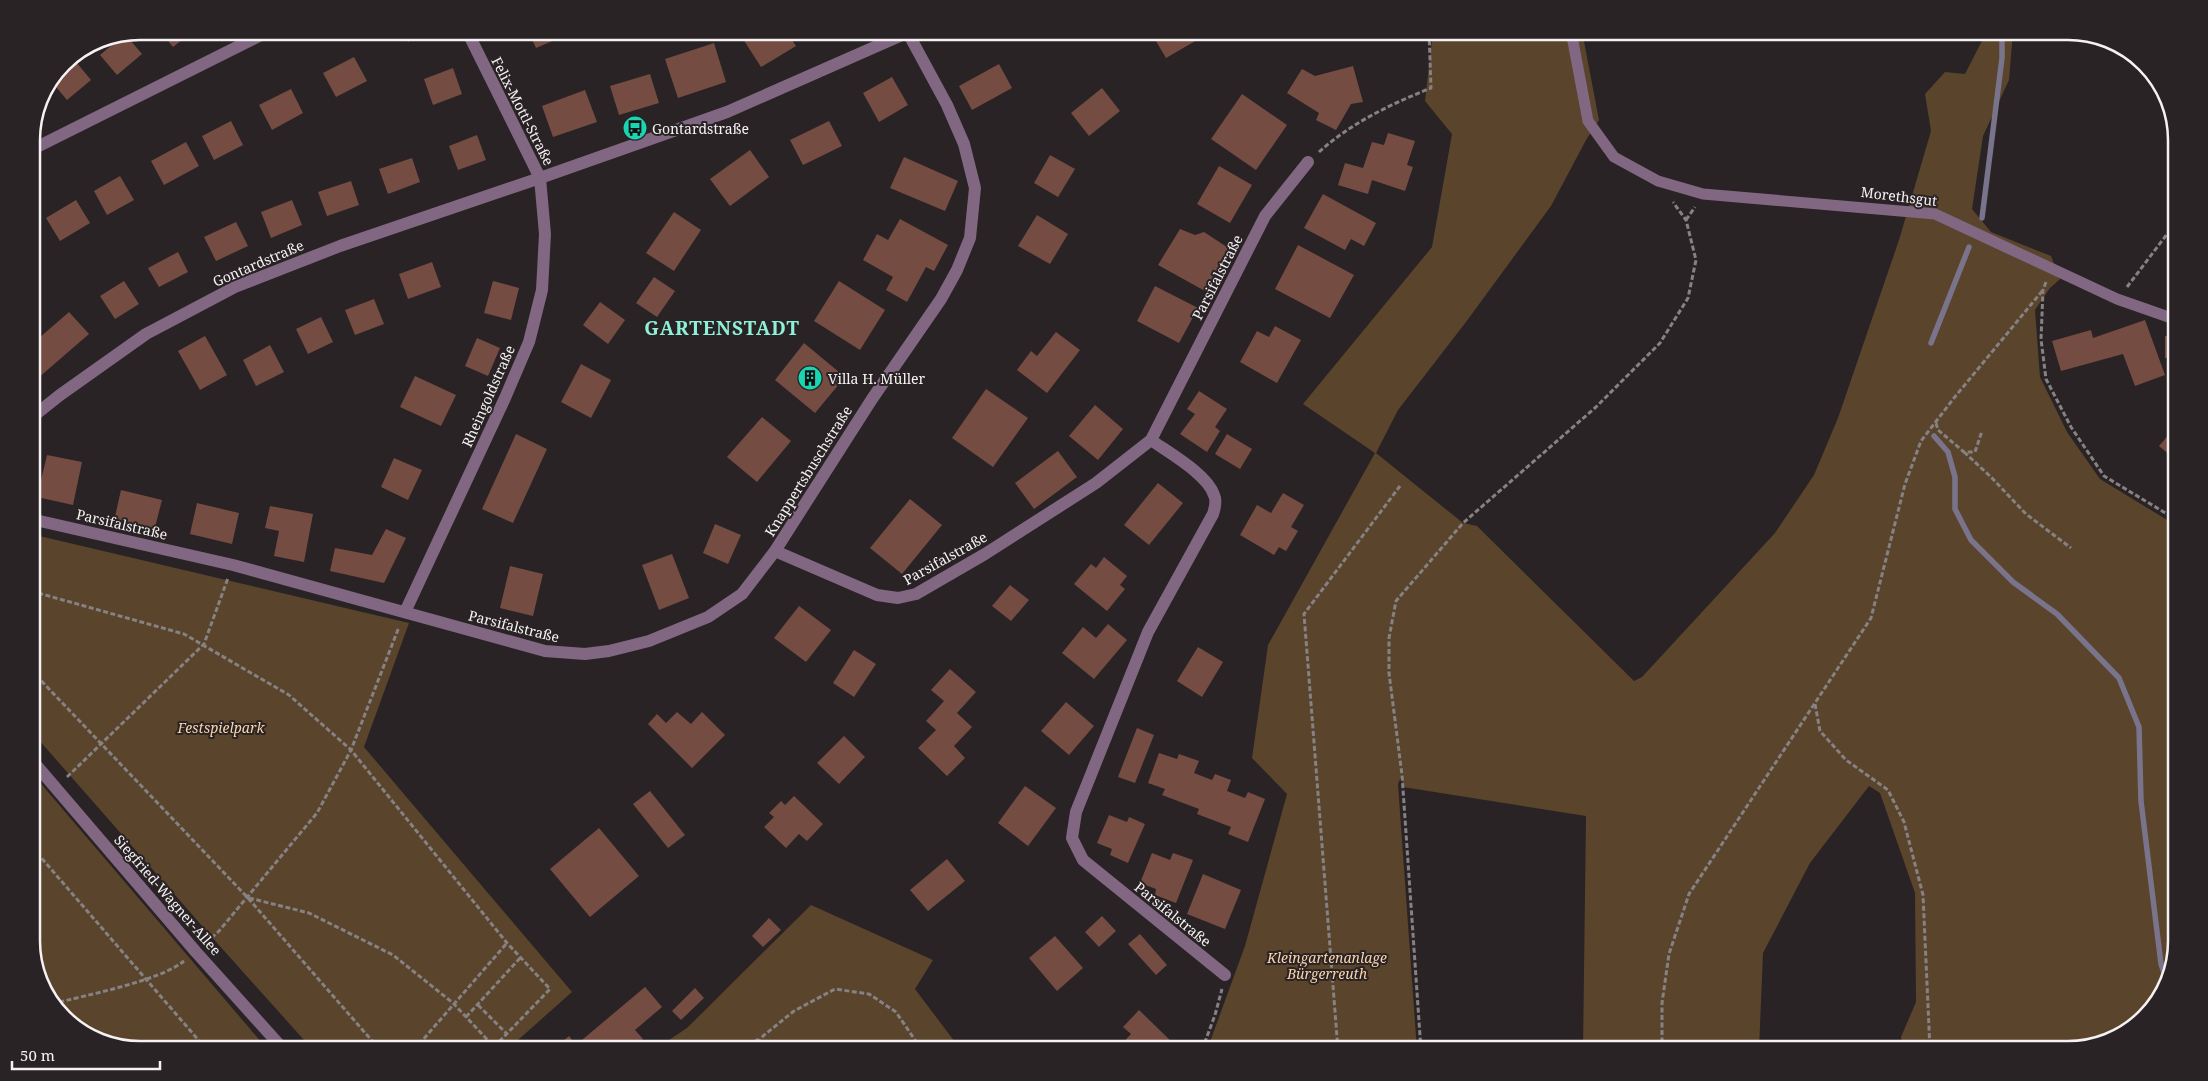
<svg xmlns="http://www.w3.org/2000/svg" width="2208" height="1081" viewBox="0 0 2208 1081" font-family="'Noto Serif',serif">
<style>
.green{fill:#5a442c}
.lines{fill:none;stroke-linecap:round;stroke-linejoin:round}
.stream{stroke:#79748c;stroke-width:5.5}
.building{fill:#744c42}
.path{stroke:#868182;stroke-width:3;stroke-dasharray:5 2.5;stroke-linecap:butt}
.lane{stroke:#816782;stroke-width:11}
.street{stroke:#816782;stroke-width:12}
.labels{text-anchor:middle;dominant-baseline:central;stroke-width:4;stroke-linejoin:round;paint-order:stroke}
.street-label{font-size:14px;fill:#f6f1f2;stroke:#292325}
.poi-label{font-size:14px;fill:#f6f1f2;stroke:#292325;text-anchor:start}
.park-label{font-size:14px;font-style:italic;fill:#fbd4aa;stroke:#292325}
.district-label{font-size:19px;font-weight:bold;letter-spacing:1px;fill:#8ef0d6;stroke:#292325}
.rim{fill:none;stroke:#f6f1f2;stroke-width:2.5}
</style>
<rect width="100%" height="100%" fill="#292325"/>
<path class="green" d="M1433,31H1582L1599,120L1586,140L1551,206L1466,322L1398,410L1376,453L1463,523L1477,526L1634,681L1642,677L1775,533L1814,475L1838,418L1899,240L1931,131L1925,94L1945,72L1965,74L1987,31H2013L2009,80L1983,136L1972,209L1991,232L2051,256L2060,279L2050,288L2035,310L2040,377L2067,432L2100,479L2177,526V941L2166,989L2128,1032L2068,1050H1904L1901,1037L1916,1002L1915,893L1880,793L1869,786L1810,863L1763,953L1759,1050H1583L1586,816L1403,787L1401,777L1398,784L1417,1050H1207L1245,946L1287,794L1252,758L1268,645L1375,453L1303,404L1432,247L1452,134L1425,101Z
M31,534L409,623L364,747L572,992L509,1048L510,1050H313L218,944L31,731Z
M31,772L268,1050H140L92,1039L50,1002L32,948Z
M811,905L933,960L915,989L961,1050H654L687,1028Z"/>
<g class="lines">
<path class="stream" d="M1982,218L2002,58V31
M1931,343L1969,247
M1934,436L1948,452L1955,477V509L1971,540L2013,582L2057,614L2119,678L2139,727L2141,801L2161,964L2167,982"/>
</g>
<path class="building" d="M160,31H193L173,47Z
M401,31H426L408,42Z
M528,31H562L564,36L536,48Z
M756,31H786L796,46L761,67L743,39Z
M1150,31H1191L1197,40L1166,58Z
M125,34L142,54L117,75L100,55Z
M714,43L726,82L678,98L665,59Z
M72,57L91,80L67,100L51,81L63,63Z
M354,57L367,81L336,97L323,73Z
M999,64L1012,88L972,110L959,86Z
M1353,66L1363,102L1351,104L1336,130L1316,120L1319,113L1287,93L1302,69L1315,76Z
M453,68L462,94L433,105L424,79Z
M650,74L659,103L619,115L610,86Z
M892,77L908,105L879,122L863,93Z
M1102,88L1120,111L1089,136L1071,113Z
M291,89L303,113L272,130L259,105Z
M585,90L597,122L553,137L542,106Z
M1242,94L1287,125L1256,170L1211,139Z
M231,121L243,145L214,160L202,136Z
M829,121L842,146L803,165L790,140Z
M1388,133L1415,141L1407,165L1413,167L1405,191L1372,180L1368,194L1338,185L1345,163L1363,168L1372,142L1384,145Z
M477,135L486,160L458,170L449,146Z
M186,142L199,166L164,185L151,161Z
M750,150L769,177L730,206L710,179Z
M1050,155L1075,169L1058,197L1034,183Z
M904,157L958,181L945,211L890,188Z
M412,158L420,182L388,194L379,169Z
M1219,166L1252,185L1230,223L1197,204Z
M120,176L134,200L107,215L94,191Z
M351,181L359,205L327,216L318,192Z
M1323,194L1376,223L1364,246L1351,239L1345,250L1304,228Z
M76,200L90,223L60,241L46,218Z
M292,200L302,225L271,238L261,212Z
M674,212L701,230L674,271L646,253Z
M1037,215L1068,234L1050,264L1018,246Z
M900,219L948,245L934,271L926,267L907,302L886,290L893,277L863,260L877,234L888,240Z
M236,222L248,246L216,261L204,237Z
M1180,229L1195,235L1204,232L1230,249L1205,291L1158,265Z
M1298,245L1354,275L1330,318L1275,289Z
M178,252L188,272L159,287L148,268Z
M432,262L441,287L408,299L399,274Z
M654,277L675,291L657,317L636,303Z
M124,281L139,304L115,319L100,296Z
M493,281L519,288L511,320L484,313Z
M839,281L885,310L860,350L814,321Z
M1155,286L1198,308L1179,343L1137,321Z
M374,299L384,324L355,335L345,310Z
M600,302L625,320L608,344L583,325Z
M69,312L89,334L37,379L31,372V345Z
M321,317L333,342L308,354L296,329Z
M2145,320L2165,375L2135,386L2123,354L2061,371L2052,341L2091,330L2093,338Z
M1275,326L1301,340L1277,383L1240,362L1257,331L1269,337Z
M1056,332L1080,350L1047,393L1017,370L1031,351L1037,356Z
M205,336L227,375L200,390L178,351Z
M2165,336H2177V358H2165Z
M477,338L500,348L488,376L465,366Z
M804,343L845,377L815,413L775,380Z
M270,345L284,372L256,386L243,360Z
M581,364L611,380L591,418L561,402Z
M415,376L456,395L441,426L400,407Z
M986,389L1028,418L993,467L952,438Z
M1199,391L1227,409L1215,427L1220,431L1207,452L1180,434L1195,414L1187,409Z
M1095,405L1123,429L1098,460L1069,436Z
M762,417L791,441L757,482L727,457Z
M2177,425V461L2159,446Z
M516,434L547,449L513,523L482,509Z
M1227,434L1252,449L1240,469L1215,454Z
M1058,451L1077,477L1034,509L1015,483Z
M47,455L82,462L73,505L37,497Z
M394,458L422,470L408,500L381,487Z
M1158,483L1183,503L1149,545L1124,525Z
M121,490L162,500L154,531L114,521Z
M1283,493L1304,505L1291,527L1298,531L1286,551L1279,547L1274,555L1240,535L1257,505L1271,513Z
M910,499L942,525L902,574L870,548Z
M197,503L239,513L232,544L190,534Z
M270,506L313,514L304,562L274,556L279,531L265,528Z
M715,524L741,535L728,564L703,553Z
M386,529L406,538L384,583L330,571L335,548L372,555Z
M672,554L689,598L659,610L642,565Z
M1104,557L1127,576L1120,585L1125,589L1107,611L1074,584L1091,564L1096,568Z
M510,566L543,574L533,616L500,608Z
M1010,585L1029,600L1011,621L992,606Z
M799,606L831,630L806,662L774,638Z
M1108,624L1127,640L1094,679L1062,653L1083,627L1096,638Z
M1198,647L1223,662L1202,697L1177,681Z
M854,650L876,664L854,697L833,683Z
M950,669L976,692L957,713L972,727L954,746L965,758L947,776L918,748L936,730L926,721L944,701L931,690Z
M1066,702L1094,726L1069,755L1041,731Z
M677,712L691,724L702,712L725,735L692,768L648,724L657,714L666,723Z
M1137,728L1154,735L1135,783L1118,777Z
M844,736L865,757L839,784L817,763Z
M1159,753L1177,759L1179,754L1199,761L1194,773L1212,780L1215,774L1231,780L1227,791L1245,798L1248,792L1265,799L1248,842L1228,834L1231,827L1197,814L1199,809L1162,795L1165,789L1148,783Z
M1025,786L1056,808L1028,846L998,823Z
M650,791L685,835L668,848L633,804Z
M794,796L823,824L807,841L799,834L786,848L764,827L774,817L769,813L781,801L785,805Z
M1109,815L1127,822L1129,817L1145,824L1128,863L1110,855L1112,849L1097,843Z
M599,828L639,876L590,917L550,869Z
M1152,853L1170,860L1173,853L1193,860L1176,903L1155,895L1156,889L1140,883Z
M947,859L965,881L928,911L910,890Z
M1203,874L1241,890L1225,929L1187,914Z
M1102,916L1116,931L1099,947L1085,932Z
M769,918L781,930L763,947L752,936Z
M1140,934L1167,965L1156,975L1128,944Z
M1055,936L1083,968L1057,991L1029,958Z
M645,987L662,1007L635,1030L643,1039L630,1050H553L569,1036L576,1045Z
M695,988L704,998L681,1020L672,1011Z
M1139,1010L1174,1044L1168,1050H1116L1131,1034L1123,1027Z"/>
<g class="lines">
<path class="path" d="M1319,152C1351,123 1391,104 1431,88L1429,31
M1686,220L1695,207
M2046,282L2043,290L2041,339L2046,379L2071,427L2104,476L2177,520
M2127,287L2177,221
M1936,423L1938,430L1964,452H1975L1982,431
M1964,452L1991,477L2026,514L2071,548
M31,591L184,634L289,695L351,750L507,943L550,989L494,1047
M31,670L248,898L380,1050
M1815,704L1820,731L1846,760L1888,790L1904,822L1923,895L1930,1050
M67,777L204,644L228,578
M32,847L207,1050
M249,898L309,913L393,955L453,1003L497,1050
M206,943L219,931L317,813L351,750L399,627
M52,1004C86,995 160,981 184,961
M478,1005L507,1034
M466,1017L521,957
M414,1050L507,943
M742,1050L760,1038
M754,1050L763,1036L794,1011L835,989L869,994L896,1012L915,1040L917,1050
M1202,1050L1215,1015L1222,989
M1338,1050L1304,614L1400,486
M1421,1050L1402,775L1389,673V638L1396,601L1463,523L1596,407L1660,343L1688,298L1696,260L1686,220L1673,202
M1662,1050V1003L1669,954L1689,894L1871,618L1905,484L1921,441L1954,398L2043,290"/>
<path class="lane" d="M1571,31L1588,121L1614,157L1658,181L1703,194L1935,214L2117,299L2177,320"/>
<path class="street" d="M31,150L269,31
M31,418L60,395L146,334L235,287L340,246L540,178L727,112L911,31
M1151,440C1169,453 1207,474 1214,495C1217,501 1215,508 1213,514L1148,632L1076,812L1072,838L1083,860L1225,975
M31,519L233,565L545,651L585,654L609,651L649,641L708,617L742,594L775,551L872,399L941,299L957,270L970,238L975,188L964,144L947,105L908,33
M775,551L877,595L898,598L916,594L985,554L1096,483L1151,440L1265,216L1308,162
M405,612L505,398L529,342L542,290L545,234L540,178L467,31
M31,759L196,952L284,1050"/>
</g>
<defs>
<symbol id="bus-disc" viewBox="-11 -11 22 22"><circle r="9.5" fill="#1ad5b2" stroke="#292325"/><path d="M-5-6H5V4H4V6H2V4H-2V6H-4V4H-5ZM-3.5-4V0h7V-4ZM-3.5 1.2v1.5H-2V1.2ZM2 1.2v1.5H3.5V1.2Z" fill="#111"/></symbol>
<symbol id="building-disc" viewBox="-11 -11 22 22"><circle r="9.5" fill="#1ad5b2" stroke="#292325"/><path d="M-4-6H4V6H1V3H-1V6H-4ZM-2.5-4.3h1.7v1.8h-1.7ZM.8-4.3h1.7v1.8H.8ZM-2.5-1h1.7V.8h-1.7ZM.8-1h1.7V.8H.8Z" fill="#111"/></symbol>
</defs>
<g fill-rule="evenodd">
<use href="#bus-disc" x="621" y="114" width="28" height="28"/>
<use href="#building-disc" x="796" y="364" width="28" height="28"/>
</g>
<g class="labels">
<g class="street-label">
<text transform="translate(523 111) rotate(63)">Felix-Mottl-Straße</text>
<text transform="translate(1899 196) rotate(7)">Morethsgut</text>
<text transform="translate(258 263) rotate(-23)">Gontardstraße</text>
<text transform="translate(1217 277) rotate(-63)">Parsifalstraße</text>
<text transform="translate(488 396) rotate(-66)">Rheingoldstraße</text>
<text transform="translate(808 471) rotate(-58)">Knappertsbuschstraße</text>
<text transform="translate(122 524) rotate(13)">Parsifalstraße</text>
<text transform="translate(945 558) rotate(-29)">Parsifalstraße</text>
<text transform="translate(514 626) rotate(14)">Parsifalstraße</text>
<text transform="translate(168 895) rotate(49)">Siegfried-Wagner-Allee</text>
<text transform="translate(1173 914) rotate(39)">Parsifalstraße</text>
</g>
<g class="poi-label">
<text x="652" y="128">Gontardstraße</text>
<text x="828" y="378">Villa H. Müller</text>
</g>
<g class="park-label">
<text x="221" y="727">Festspielpark</text>
<text x="1327" y="957">Kleingartenanlage<tspan x="1327" dy="16">Bürgerreuth</tspan></text>
</g>
<g class="district-label">
<text x="722" y="328">GARTENSTADT</text>
</g>
</g>
<path d="M0 0H2208V1081H0ZM140 40H2068A100 100 0 0 1 2168 140V941A100 100 0 0 1 2068 1041H140A100 100 0 0 1 40 941V140A100 100 0 0 1 140 40Z" fill="#292325" fill-rule="evenodd"/>
<path class="rim" d="M140 40H2068A100 100 0 0 1 2168 140V941A100 100 0 0 1 2068 1041H140A100 100 0 0 1 40 941V140A100 100 0 0 1 140 40Z"/>
<path d="M12 1061v8h148v-8" fill="none" stroke="#f6f1f2" stroke-width="2.5"/>
<text x="20" y="1061" font-size="15" fill="#f6f1f2" stroke="#292325" stroke-width="4" paint-order="stroke">50 m</text>
</svg>
